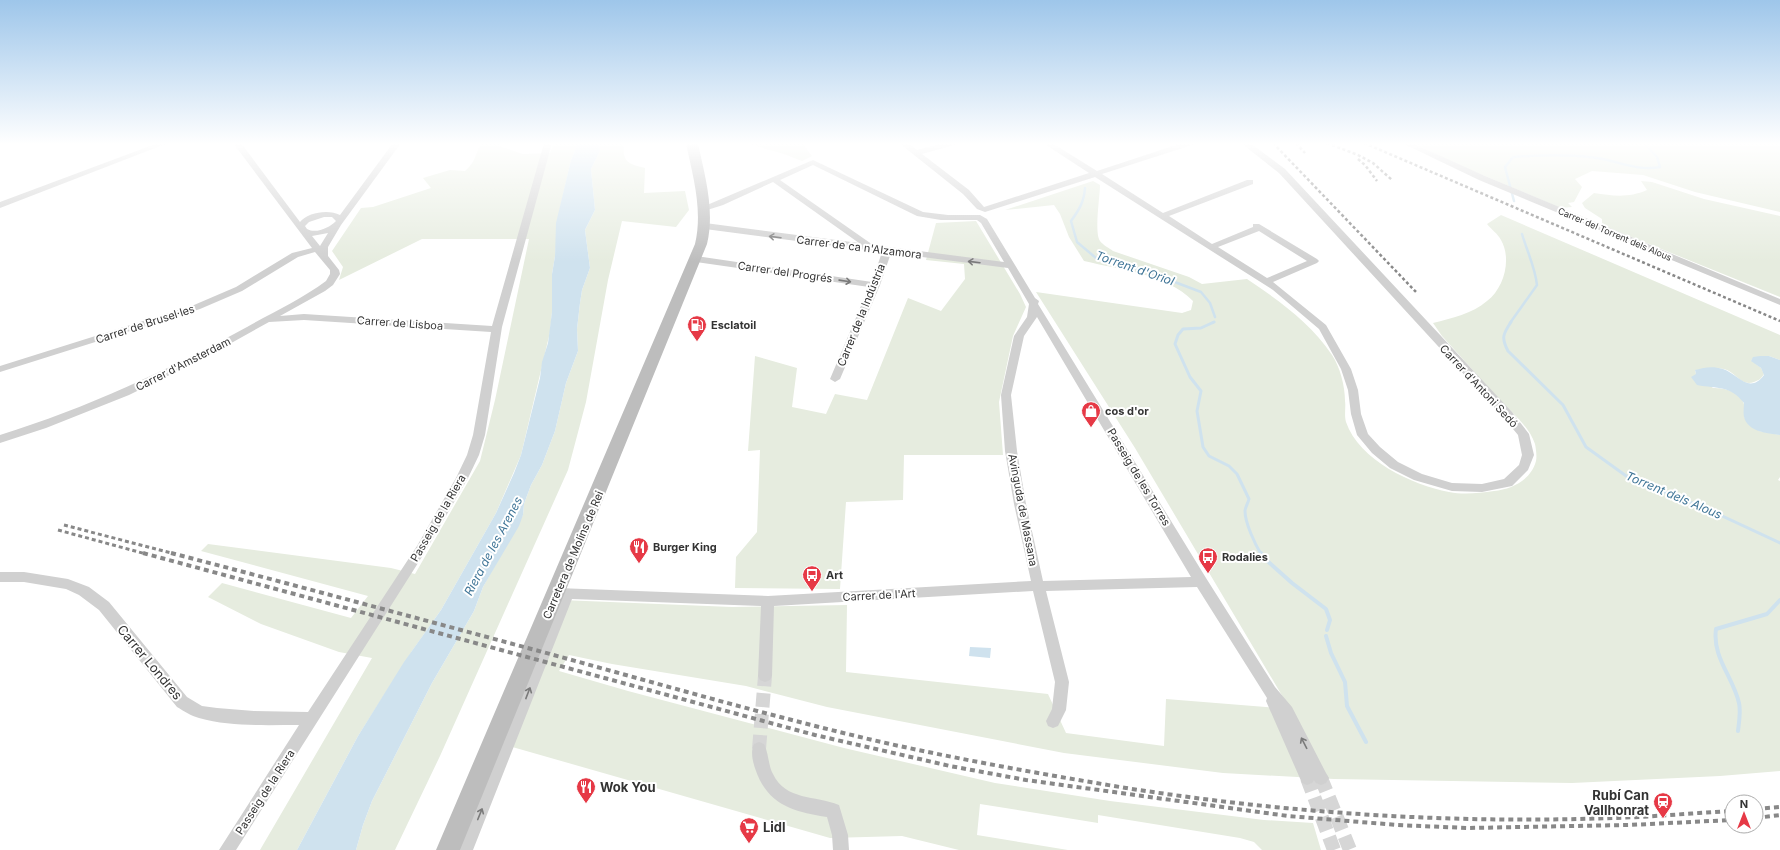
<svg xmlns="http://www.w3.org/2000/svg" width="1780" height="850" viewBox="0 0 1780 850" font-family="Inter,sans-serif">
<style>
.green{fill:#e6ecdf}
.water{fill:#cfe2ee}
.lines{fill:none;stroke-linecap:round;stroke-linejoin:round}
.stream-far2{stroke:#cfe2ee;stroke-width:2.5}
.stream-far1{stroke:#cfe2ee;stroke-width:3}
.stream{stroke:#cfe2ee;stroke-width:4}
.street-tunnel{stroke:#d6d6d6;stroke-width:14;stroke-dasharray:14 7;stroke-linecap:butt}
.street{fill:#d0d0d0;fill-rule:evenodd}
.secondary{fill:#bdbdbd;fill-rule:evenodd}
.rail-far2{stroke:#888;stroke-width:2.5;stroke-dasharray:3 2.5;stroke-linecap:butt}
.rail-far1{stroke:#888;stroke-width:3;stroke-dasharray:4 3;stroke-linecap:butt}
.rail{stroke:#888;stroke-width:4;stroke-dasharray:5 4;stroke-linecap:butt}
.oneway{stroke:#7a7a7a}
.labels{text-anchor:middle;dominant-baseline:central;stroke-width:4;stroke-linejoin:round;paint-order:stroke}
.far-street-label{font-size:9px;fill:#333;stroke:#fff}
.street-label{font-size:11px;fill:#333;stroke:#fff}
.poi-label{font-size:11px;font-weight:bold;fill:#333;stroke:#fff;text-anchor:start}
.water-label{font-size:12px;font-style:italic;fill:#3f7597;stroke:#fff}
.near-street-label{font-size:13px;fill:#333;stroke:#fff}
.near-poi-label{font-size:13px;font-weight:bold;fill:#333;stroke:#fff;text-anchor:start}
</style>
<rect width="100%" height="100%" fill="#fff"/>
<path class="green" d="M483,143H499V146L523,154L550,153L554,143H578L571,160L559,213L555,256L552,274V312L550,332L521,455L496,513L441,610L412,651L358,736L297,850H260L372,658L339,652L261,624L208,597L222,583L351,618L368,596L201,551L208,544L391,568L415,574L480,461L495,400L529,239H422L339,280L343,267L332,251L361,208L373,207L431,188L423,178L450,170L465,171C478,160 474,152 483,143Z
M599,143H624C622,162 628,164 645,168L644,193L685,191L689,210L676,227L622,221L608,280L586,402L568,470L440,756L395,850H356L363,825L372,801L432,683L474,611L483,587L523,515L524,504L531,485L542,465L555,431L566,383L578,351L577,329L580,303L582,290L590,268L585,230L595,210L591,169L600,151Z
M746,143H802L812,156L802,161L784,154Z
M1414,143H1780V212L1695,192L1643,175L1592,171L1575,179L1582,187L1574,202L1568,203L1572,207L1561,208L1449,161Z
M1093,181L1100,185C1100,196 1094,233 1100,241C1103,245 1109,248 1113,251L1189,277L1202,284L1247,279C1278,300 1310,322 1332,355C1340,367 1345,386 1345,401C1346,407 1344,415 1346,422C1359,460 1412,485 1449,492C1464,495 1479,493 1494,491C1512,489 1531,480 1536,461C1537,456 1536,449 1535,444C1529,426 1511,412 1499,399C1480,378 1461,357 1442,336L1433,323C1452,318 1472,314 1487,301C1504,288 1512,259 1501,240C1498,234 1491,229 1487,224L1501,215L1780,335V360L1769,356L1751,360L1761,368L1764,374C1761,379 1759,380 1754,382C1741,387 1736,372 1724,369C1715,367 1703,370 1695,370L1696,374L1713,388C1724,388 1740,391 1744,404C1745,408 1744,413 1744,417L1759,431L1780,435V477L1778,480L1780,481V771L1720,776L1572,783L1334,779L1223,773L1064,753L827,707L746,686L612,664L569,655L559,671L628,691L844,748L995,783L1110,801L1264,820L1313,823L1321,850H1262L1254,842L1240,838L1098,815V823L980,804L977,835L1068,850H959L902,836L830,838L502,744L561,600L732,607L847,605L846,672L1048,694L1066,733L1164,746L1166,699L1290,709L1135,448L1036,292L1182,313L1191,310L1193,301C1165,273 1121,270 1084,261L1069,237L1060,214L1054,205L1005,210Z
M1641,181L1652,182L1704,199L1780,216V297L1602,225V219L1585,208L1582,203L1594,193C1613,196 1629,198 1647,190Z
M976,221L1020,294L1026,307L1013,336L999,402L1003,455H904L903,500L846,502L840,589L735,588L736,557L757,532L760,450L748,451L755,356L797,368L792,407L826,414L835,394L867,400L908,298L941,311L965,279L964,264L926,260L936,223Z"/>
<path class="water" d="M578,143H599L600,151L591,169L595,210L585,230L590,268L582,290L580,303L577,329L578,351L566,383L555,431L542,465L531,485L524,504L523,515L519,526L483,587L474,611L432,683L372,801L363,825L356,850H297L358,736L404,662L441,610L496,513L514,473L521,455L540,378L542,362L548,343L552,312V274L555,256L556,223L571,160Z
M1760,356H1769L1780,360V435C1767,433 1748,432 1744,417C1743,413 1744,407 1744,403C1730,385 1718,389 1697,385L1691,377L1696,374L1695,370C1705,367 1713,366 1723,369C1738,374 1749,395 1764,375L1761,368L1751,361L1753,357Z
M970,647L991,648L990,658L969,656Z"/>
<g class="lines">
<path class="stream-far2" d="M1085,188C1084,202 1079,210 1071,221L1077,242L1096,258L1143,270L1201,292L1210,303L1215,317
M1514,201L1505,167L1513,157C1539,155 1565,154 1590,157C1615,159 1635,172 1660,167L1657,157L1644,143
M1212,323L1214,322
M1510,323L1537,285C1535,267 1527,251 1522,234"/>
<path class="stream-far1" d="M1214,322L1201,328L1183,329L1178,335L1175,344L1190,377L1201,391L1197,411L1203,447L1209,456L1229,466L1237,474L1249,499C1248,503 1245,508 1245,511C1245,523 1255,544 1261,554
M1511,322C1503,334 1501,338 1508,351L1563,405L1586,447L1629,478L1707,509L1780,543"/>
<path class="stream" d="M1261,553L1264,558L1292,583L1326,609L1330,620L1327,630
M1326,636L1331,653L1345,682L1347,706L1366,742
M1738,731C1739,722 1741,712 1739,703C1733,677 1712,657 1716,629L1767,614L1780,600"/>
<path class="street-tunnel" d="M759,749L765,676
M1307,778L1334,850
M1321,778L1350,850"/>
<path class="street" d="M158,143H168L0,208V202Z
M233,143H241L300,222C308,212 329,209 340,215L393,143H401L341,225L328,247V256L339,270L340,274L333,285L325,291L280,316L304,314L492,326L544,143H552L502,327L485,435L479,455L468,478L425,552L236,850H219L299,725C267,725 231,727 199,718C191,716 184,711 177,707L99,610L79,595L66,589L24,582H0V572H24L68,579L89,587L109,602L187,697L202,706L217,708L254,711L308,712L417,546L456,478L467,455L473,435L491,332L304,320L269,322L208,356L129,395L46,428L0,443V435C87,408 168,370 247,327C273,312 302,299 326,281L330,274V270L315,252L298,257L242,291L200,309L0,372V366L194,305L236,287L292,253L312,248ZM324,217H332L336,221C329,228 316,234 307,229L305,226L309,222ZM328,233L320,246L312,236Z
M899,143H908L917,150L943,143H955L954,145L922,154L969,190L984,207L1089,173L1043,143H1052L1097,171L1182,143H1193L1192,145L1102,174L1163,213L1247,180H1253V184L1169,216L1212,244L1253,227V224H1259L1317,259L1319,261L1317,263L1273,282L1326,325L1351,369L1358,390L1361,414L1368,434L1380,447L1398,462L1422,474L1452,483L1482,484L1504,479L1519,465L1522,455L1518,435L1504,418L1279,173L1241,143H1250L1285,169L1512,412L1529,434L1534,455L1528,470L1512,486L1482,492L1452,491L1414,480L1390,468L1372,453L1357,435L1351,414L1348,390L1341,369L1319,329L1273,290L1095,177L985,212L977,209L963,194ZM1259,231L1307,261L1267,278L1218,247Z
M1402,143H1412L1485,176L1780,299V305L1479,180Z
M813,160L923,212L948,215H980L987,219L1035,298L1039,301L1038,304L1206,578L1275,687L1292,707L1326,773L1329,778L1326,783L1321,785L1316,783L1314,780L1312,783L1307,785L1302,783L1266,701L1267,698L1197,587L1046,591L1069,682L1066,710L1058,726L1053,728L1048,726L1046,721L1052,709L1055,682L1033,591L774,606L772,676L770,680L765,682L760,680L758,676L761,606L572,599L473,850H457L559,598L552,597L550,593L552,589L557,588L768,596L1031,581L1014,504L1005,451L1001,395L1014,336L1027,317L1029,304L1008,268L891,253L880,285L840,379L835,382L830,379L869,287L696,262L691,259L696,256L872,282L882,252L705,229L701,226L705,223L859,243L773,182L723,205L704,211L700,208ZM813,165L917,216L941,220H977L981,223L1004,262L873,245L780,180ZM1037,317L1191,577L1043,581L1026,504L1017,451L1011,395L1024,336Z
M759,742L764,744C769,754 768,765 773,774C786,801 815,795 839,805L848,835L849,850H833L832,835L827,817C794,812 768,805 756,771C753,763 750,752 754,744Z"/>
<path class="secondary" d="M686,143H698C705,177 715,210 707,244L460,850H436L695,244C703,210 693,177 686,143Z"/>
<path class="rail-far2" d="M1273,143L1416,292
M1296,143L1305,153
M1327,143L1358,155L1373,163L1392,180
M1364,143L1780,321
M1358,159L1365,165L1377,181"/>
<path class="rail-far1" d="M64,525L175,554
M58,530L146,554"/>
<path class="rail" d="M143,553L815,735L950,766L1026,780L1288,816L1397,825L1468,828L1629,825L1732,820
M171,553C298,586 424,620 550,654C663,685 776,718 890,744C968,761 1047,775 1126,788C1286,813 1450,824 1612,818C1652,817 1692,813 1732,811
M1756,809L1780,807
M1756,818L1780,815"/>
</g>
<defs><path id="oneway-shaft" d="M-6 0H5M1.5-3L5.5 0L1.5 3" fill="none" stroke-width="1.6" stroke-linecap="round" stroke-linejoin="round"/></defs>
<g class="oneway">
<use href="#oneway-shaft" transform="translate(775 237) rotate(-173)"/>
<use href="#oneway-shaft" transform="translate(974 262) rotate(-173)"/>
<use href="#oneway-shaft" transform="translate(845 281) rotate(8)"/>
<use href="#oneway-shaft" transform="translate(528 693) rotate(-69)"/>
<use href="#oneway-shaft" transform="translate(1304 743) rotate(-117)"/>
<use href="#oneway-shaft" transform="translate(480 814) rotate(-68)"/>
</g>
<linearGradient id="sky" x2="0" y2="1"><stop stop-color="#9ec6ea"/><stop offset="0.55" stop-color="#fff"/><stop offset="1" stop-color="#fff" stop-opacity="0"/></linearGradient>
<rect width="1780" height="262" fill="url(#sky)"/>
<defs>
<symbol id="fuel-pin" viewBox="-11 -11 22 30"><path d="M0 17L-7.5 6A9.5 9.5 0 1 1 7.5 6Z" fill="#e63946" stroke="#fff"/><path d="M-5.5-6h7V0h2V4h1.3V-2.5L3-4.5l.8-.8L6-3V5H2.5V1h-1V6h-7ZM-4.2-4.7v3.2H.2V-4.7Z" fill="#fff"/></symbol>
<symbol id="shop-pin" viewBox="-11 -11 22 30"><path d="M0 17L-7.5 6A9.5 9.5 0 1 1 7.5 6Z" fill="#e63946" stroke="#fff"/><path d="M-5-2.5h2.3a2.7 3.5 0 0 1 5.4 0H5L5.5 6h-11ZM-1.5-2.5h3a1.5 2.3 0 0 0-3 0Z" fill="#fff"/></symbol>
<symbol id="restaurant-pin" viewBox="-11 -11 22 30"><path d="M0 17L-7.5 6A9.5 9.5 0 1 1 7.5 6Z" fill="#e63946" stroke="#fff"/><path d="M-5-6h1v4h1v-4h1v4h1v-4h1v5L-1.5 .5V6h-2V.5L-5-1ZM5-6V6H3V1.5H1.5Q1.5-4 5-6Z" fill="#fff"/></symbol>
<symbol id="bus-pin" viewBox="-11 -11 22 30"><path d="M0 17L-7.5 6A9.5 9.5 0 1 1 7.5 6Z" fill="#e63946" stroke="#fff"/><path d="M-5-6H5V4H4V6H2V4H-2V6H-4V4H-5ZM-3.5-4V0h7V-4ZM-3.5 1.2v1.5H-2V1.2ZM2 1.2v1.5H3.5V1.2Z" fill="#fff"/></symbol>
<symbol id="station-pin" viewBox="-11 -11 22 30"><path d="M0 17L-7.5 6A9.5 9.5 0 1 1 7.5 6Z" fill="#e63946" stroke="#fff"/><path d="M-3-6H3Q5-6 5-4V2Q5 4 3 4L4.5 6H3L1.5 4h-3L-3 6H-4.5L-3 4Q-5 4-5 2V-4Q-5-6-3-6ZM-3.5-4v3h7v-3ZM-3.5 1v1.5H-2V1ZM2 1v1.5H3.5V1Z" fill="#fff"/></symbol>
<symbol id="supermarket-pin" viewBox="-11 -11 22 30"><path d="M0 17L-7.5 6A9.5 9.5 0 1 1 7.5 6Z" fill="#e63946" stroke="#fff"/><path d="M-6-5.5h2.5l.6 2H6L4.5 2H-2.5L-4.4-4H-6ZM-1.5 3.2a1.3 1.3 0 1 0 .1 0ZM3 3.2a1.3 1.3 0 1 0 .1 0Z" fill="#fff"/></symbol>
</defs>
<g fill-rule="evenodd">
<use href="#fuel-pin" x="686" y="314" width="22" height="30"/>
<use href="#shop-pin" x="1080" y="400" width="22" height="30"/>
<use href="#restaurant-pin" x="628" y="536" width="22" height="30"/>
<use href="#bus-pin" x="1197" y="546" width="22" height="30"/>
<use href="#bus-pin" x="801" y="564" width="22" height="30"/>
<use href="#restaurant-pin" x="575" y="776" width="22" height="30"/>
<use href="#station-pin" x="1652" y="791" width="22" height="30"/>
<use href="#supermarket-pin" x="738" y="816" width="22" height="30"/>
</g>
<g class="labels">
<g class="far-street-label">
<text transform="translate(1615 234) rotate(23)">Carrer del Torrent dels Alous</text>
</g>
<g class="street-label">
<text transform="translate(859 247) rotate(7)">Carrer de ca n'Alzamora</text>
<text transform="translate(785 272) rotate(8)">Carrer del Progrés</text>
<text transform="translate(861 315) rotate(-68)">Carrer de la Indústria</text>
<text transform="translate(400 323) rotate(4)">Carrer de Lisboa</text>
<text transform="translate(145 324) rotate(-18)">Carrer de Brusel·les</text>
<text transform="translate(183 364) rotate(-27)">Carrer d'Amsterdam</text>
<text transform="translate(1479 386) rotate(47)">Carrer d'Antoni Sedó</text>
<text transform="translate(1139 477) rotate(59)">Passeig de les Torres</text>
<text transform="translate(1023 510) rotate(79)">Avinguda de Massana</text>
<text transform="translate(438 518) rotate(-60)">Passeig de la Riera</text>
<text transform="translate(573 555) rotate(-67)">Carretera de Molins de Rei</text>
<text transform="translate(879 595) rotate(-3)">Carrer de l'Art</text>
<text transform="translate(265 792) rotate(-57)">Passeig de la Riera</text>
</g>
<g class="poi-label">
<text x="711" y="325">Esclatoil</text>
<text x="1105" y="411">cos d'or</text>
<text x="653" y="547">Burger King</text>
<text x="1222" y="557">Rodalies</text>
<text x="826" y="575">Art</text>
</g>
<g class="water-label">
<text transform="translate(1135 268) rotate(19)">Torrent d'Oriol</text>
<text transform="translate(1674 495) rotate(23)">Torrent dels Alous</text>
<text transform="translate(493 546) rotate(-62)">Riera de les Arenes</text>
</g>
<g class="near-street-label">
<text transform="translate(150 662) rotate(50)">Carrer Londres</text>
</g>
<g class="near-poi-label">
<text x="600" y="787">Wok You</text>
<text x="1649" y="795" text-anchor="end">Rubí Can<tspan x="1649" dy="15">Vallhonrat</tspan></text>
<text x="763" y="827">Lidl</text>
</g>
</g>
<g transform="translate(1744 814)"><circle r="19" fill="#ffffff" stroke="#adadad"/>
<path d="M0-3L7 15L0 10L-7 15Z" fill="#e63946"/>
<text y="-6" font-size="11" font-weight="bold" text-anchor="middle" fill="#333333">N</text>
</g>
</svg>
